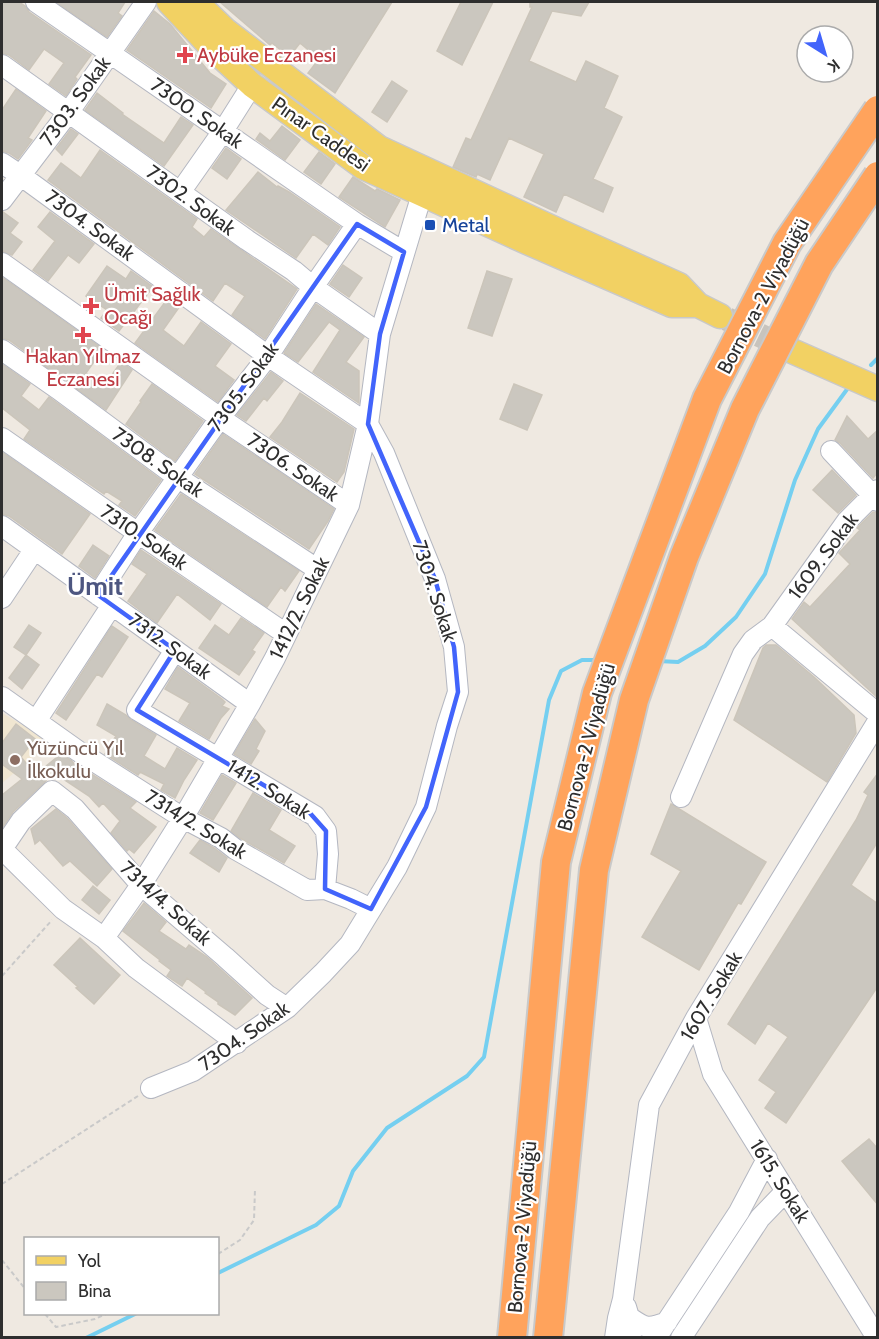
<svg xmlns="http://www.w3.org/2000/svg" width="879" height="1339" viewBox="0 0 879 1339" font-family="Cabin,sans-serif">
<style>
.education{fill:#f0e6d1}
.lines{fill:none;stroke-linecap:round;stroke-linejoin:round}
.stream{stroke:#75cff0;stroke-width:4}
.building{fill:#cbc7bf;stroke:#cbc5ba;stroke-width:1.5}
.major-tunnel{stroke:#c8c4bd;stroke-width:24;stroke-dasharray:24 12;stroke-linecap:butt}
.minor-casing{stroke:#b4b7c1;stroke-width:22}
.major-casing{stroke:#c9c9c9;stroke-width:27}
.path{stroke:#c9c9c9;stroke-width:2;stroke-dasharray:4.5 3;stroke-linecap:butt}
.minor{stroke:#fff;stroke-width:20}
.major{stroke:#f2d163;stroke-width:24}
.highway-bridge-casing{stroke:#c9c9c9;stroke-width:32;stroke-linecap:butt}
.highway-bridge{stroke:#ffa35c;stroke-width:28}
.marked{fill:none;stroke:#4264fb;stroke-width:4.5;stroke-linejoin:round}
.health-dot{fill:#e0444e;stroke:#fff;stroke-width:2}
.transit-dot{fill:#1a4fb4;stroke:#fff;stroke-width:2}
.education-dot{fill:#8d6e63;stroke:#fff;stroke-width:2}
.labels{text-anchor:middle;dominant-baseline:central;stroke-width:4.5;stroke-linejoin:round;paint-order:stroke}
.health-label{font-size:20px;fill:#be3a42;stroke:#fff;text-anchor:start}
.street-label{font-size:20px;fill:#2e2e2e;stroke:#fff}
.transit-label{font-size:20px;fill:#164399;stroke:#fff;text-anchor:start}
.education-label{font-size:20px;fill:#785e54;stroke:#fff;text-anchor:start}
.district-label{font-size:26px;font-weight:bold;fill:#4d5680;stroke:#fff}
</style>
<rect width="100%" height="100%" fill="#efe9e1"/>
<path class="education" d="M2,713L51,742L2,783Z"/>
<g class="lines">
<path class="stream" d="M871,365L878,358
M658,661L678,662L705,646L736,617L765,574L795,480L818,429L848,388
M218,1273L316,1225L339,1206L353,1171L387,1128L467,1076L484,1057L549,700L561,671L582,660H596
M86,1338L135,1314"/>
</g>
<path class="building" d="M2,2H19L25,6L29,12L91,55L75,77L77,79L66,96L49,84L64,63L44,49L29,70L9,55L2,53Z
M56,2H125L118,13L122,16L107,37Z
M220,2H392L335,93L308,73L319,59L300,43L289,57L272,43L270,45Z
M461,2H493L462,65L437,51Z
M530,2H589L581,16L552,11L529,61L576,82L586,61L618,76L604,108L622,117L593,179L613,188L603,212L564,194L556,212L524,197L544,154L509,138L490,180L477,174L476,177L453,167L466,138L471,140L532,7H530Z
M154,11L170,24L210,73L226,84L211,108L127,50Z
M392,81L407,91L387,122L372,112Z
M16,89L46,111L28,138L32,140L18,159L9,153L2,151V110Z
M97,93L123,113L122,114L164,143L181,117L193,125L164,166L85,110Z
M282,126L300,140L285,160L256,139L260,133L270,141Z
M71,129L78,134L62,155L56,149Z
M226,148L241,159L227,179L212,168Z
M100,150L197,219L192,227L204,237L211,229L297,289L265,339L232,315L245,296L225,283L213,301L48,180L61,163L81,178Z
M319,152L335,164L321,184L304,172Z
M258,172L277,187L278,186L289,192L340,227L328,245L313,234L296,258L226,210Z
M353,177L375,191L377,189L400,200L385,227L339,197Z
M2,212H3L18,223L10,233L22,242L12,255L2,251Z
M50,212L94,244L79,263L68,255L48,281L33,270L55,241L38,227Z
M343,265L362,278L349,297L330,284Z
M107,266L126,279L131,271L153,287L119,331L101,318L107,310L86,296Z
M487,271L512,279L492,336L468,328Z
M2,277L103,349L86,373L104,386L121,362L132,370L106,410L9,340L2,338Z
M168,298L180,306L163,330L184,346L201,322L231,344L215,366L234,380L218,402L135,343Z
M316,304L364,337L346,362L359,371V403L313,372L340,330L329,322L298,362L284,353Z
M2,364L30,384L21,396L39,410L49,397L161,480L135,516L119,505L122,501L106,491L104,494L24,439L30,430L2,408Z
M271,372L283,381L267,401L264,398L246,421L237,415Z
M152,384L203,421L175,461L126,424L141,402L140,401Z
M514,384L542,395L527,430L500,419Z
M300,393L354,429L344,472L337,482L270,437L282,422Z
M847,416L868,439L878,430V472L873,478L840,443L835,440Z
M223,434L334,509L328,521L309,549L195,474Z
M2,452L90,514L62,554L9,516L2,514Z
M832,470L856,495L838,513L813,490Z
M181,494L299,571L285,591L281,587L267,607L155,530Z
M873,512L878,513V698L792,619L804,602L810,607L850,564L839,553L860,530L857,528Z
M93,545L109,556L95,578L79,566Z
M141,550L221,604L210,620L177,594L157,623L128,601L147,574L132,564Z
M241,618L264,633L252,650L255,652L239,675L199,648L215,625L229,635Z
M29,625L41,633L26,655L14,647Z
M112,626L128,637L102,677L97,674L66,720L56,713Z
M766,645H776L814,677L854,715L856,733L827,782L734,720L763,648Z
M26,655L39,665L22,689L9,678Z
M178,667L222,699L225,702L222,706L229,709L221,718L209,739L179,721L190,703L165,689Z
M107,704L126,715L131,720L156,735L144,756L165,769L177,748L197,760L184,780L175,798L161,790L164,784L140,772L138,775L105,754L116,736L97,725Z
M255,719L265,731L256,749L259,751L251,764L234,754Z
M16,724L35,739L21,757L35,774L39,771L46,781L13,812L2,828V795L22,779L2,764V743Z
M61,754L72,761L81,774L85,770L136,802L130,808L156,827L134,853L129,849L127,851L111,833L120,821L103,803L99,807L89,796L45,767Z
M878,773V841L851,885L878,904V986L786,1123L765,1108L776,1092L759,1080L788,1037L768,1023L755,1044L728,1024L856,820L868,795L864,792Z
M222,775L236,783L213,820L200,813Z
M253,793L281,810L269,830L295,846L284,863L240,838L231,831Z
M671,804L766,862L741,904L738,903L699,970L642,937L681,871L651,854Z
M56,809L67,818L112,869L97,886L70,861L63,866L40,840L35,844L31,829Z
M200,840L214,848L227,858L219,872L190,853Z
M93,886L110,900L99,914L82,900Z
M144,903L166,922L159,931L186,949L189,945L207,957L252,998L235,1015L218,1004V1002L205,993L206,992L187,978L182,986L167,976L171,970L159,961L160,960L123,931Z
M80,938L120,975L94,1004L76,988L78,987L54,965Z
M869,1139L878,1149V1205L842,1161Z"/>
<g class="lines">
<path class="major-tunnel" d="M727,319L792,351"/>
<defs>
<path id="minor" d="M36,2L357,224
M2,65L247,240L294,271L313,287L380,334
M2,163L20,175L268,356L368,424L384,453L435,579L454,647L458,692L447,726L426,807L397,867L350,944L323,973L287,1008L193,1071L151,1088
M181,191L223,131L252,85
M2,200L68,113L146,2
M2,263L220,418L349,505
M2,350L58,389L177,477L317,569
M2,438L138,533L286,634
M831,451L878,501
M2,526L250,704
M98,595L138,533L220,418L268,356L313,287L357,224L404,252
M2,598L34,550
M772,626L878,714
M175,650L137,710L315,816L326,831L328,854L325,889
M2,697L78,751L183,818L221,838L235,849L307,890L325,889L351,899L371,909
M36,721L112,605
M681,797L743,654L753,640L772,626L847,521L878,490
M2,849L63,909L104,938L141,885L183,818L250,704L275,658L349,505L368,424L380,334L422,194
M2,849L21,821L52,791L75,809L141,885L225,957L267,995L287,1008
M104,938L136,968L237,1043
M696,1018L713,1074L877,1338
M626,1307L629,1317L631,1338
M629,1317C645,1328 647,1330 667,1322
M615,1338L618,1318L623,1299L649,1105L696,1018L878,721
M656,1338L739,1212L767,1159
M681,1338L760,1218L786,1191"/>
<path id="major" d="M169,2L212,48L252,85L363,167L527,242L672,305H698
M196,2L225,30L379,148L563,233L679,285L698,305L720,316
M792,351L878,389"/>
</defs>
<use href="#minor" class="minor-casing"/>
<use href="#major" class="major-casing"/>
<path class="path" d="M2,976L52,920
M2,1184L138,1096
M218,1254L240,1240L254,1220L255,1189
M2,1260L26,1290
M45,1314L56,1327L95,1319L106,1314"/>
<use href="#minor" class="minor"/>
<use href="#major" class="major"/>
<defs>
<path id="highway-bridge" d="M512,1338L556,862L597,693L707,399L787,243L878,110
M548,1338L594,870L634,700L684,557L745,409L819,264L878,176"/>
</defs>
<use href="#highway-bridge" class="highway-bridge-casing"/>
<use href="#highway-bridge" class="highway-bridge"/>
</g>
<path class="marked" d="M357,224L404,252L380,334L368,424L435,579L454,647L458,692L426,807L371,909L325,889L326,831L309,812L137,710L175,650L98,595Z"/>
<g class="health-dot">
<path d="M182 46h6v6h6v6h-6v6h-6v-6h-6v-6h6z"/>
<path d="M88 297h6v6h6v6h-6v6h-6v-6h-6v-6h6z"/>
<path d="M80 326h6v6h6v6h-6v6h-6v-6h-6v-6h6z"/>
</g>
<rect class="transit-dot" x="424" y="219" width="12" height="12" rx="3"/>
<circle class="education-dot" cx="15" cy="760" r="6"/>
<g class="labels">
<g class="health-label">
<text x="197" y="55">Aybüke Eczanesi</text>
<text x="104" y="294">Ümit Sağlık<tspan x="104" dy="23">Ocağı</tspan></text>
<text x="83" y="356" text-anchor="middle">Hakan Yılmaz<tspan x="83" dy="23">Eczanesi</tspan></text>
</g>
<g class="street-label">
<text transform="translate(75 101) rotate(-54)">7303. Sokak</text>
<text transform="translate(197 113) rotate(35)">7300. Sokak</text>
<text transform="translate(321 134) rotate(35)">Pınar Caddesi</text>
<text transform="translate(191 200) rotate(36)">7302. Sokak</text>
<text transform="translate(90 225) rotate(36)">7304. Sokak</text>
<text transform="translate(763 296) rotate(-62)">Bornova-2 Viyadüğü</text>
<text transform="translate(243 387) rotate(-54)">7305. Sokak</text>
<text transform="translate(158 462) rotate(35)">7308. Sokak</text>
<text transform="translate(293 467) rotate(34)">7306. Sokak</text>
<text transform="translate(144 537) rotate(34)">7310. Sokak</text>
<text transform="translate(823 556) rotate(-53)">1609. Sokak</text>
<text transform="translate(435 591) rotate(72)">7304. Sokak</text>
<text transform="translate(299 608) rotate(-64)">1412/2. Sokak</text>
<text transform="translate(170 646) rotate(36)">7312. Sokak</text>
<text transform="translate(586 747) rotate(-75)">Bornova-2 Viyadüğü</text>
<text transform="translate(269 789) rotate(32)">1412. Sokak</text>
<text transform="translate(196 824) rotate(31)">7314/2. Sokak</text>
<text transform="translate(166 903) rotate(42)">7314/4. Sokak</text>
<text transform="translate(711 996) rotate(-59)">1607. Sokak</text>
<text transform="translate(244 1036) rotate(-35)">7304. Sokak</text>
<text transform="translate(780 1181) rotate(58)">1615. Sokak</text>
<text transform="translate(522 1227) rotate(-85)">Bornova-2 Viyadüğü</text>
</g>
<g class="transit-label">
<text x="442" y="225">Metal</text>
</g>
<g class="education-label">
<text x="27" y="748">Yüzüncü Yıl<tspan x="27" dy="23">İlkokulu</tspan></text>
</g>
<g class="district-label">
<text x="95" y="586">Ümit</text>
</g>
</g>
<rect width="879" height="1339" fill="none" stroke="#2e2e2e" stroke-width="6"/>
<rect x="24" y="1237" width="195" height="78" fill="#ffffff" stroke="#ababab" stroke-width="1.5"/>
<rect x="36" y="1256" width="30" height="9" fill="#f2d163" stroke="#ababab" stroke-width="1.5"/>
<text x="78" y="1267" font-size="18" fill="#2e2e2e">Yol</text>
<rect x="36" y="1282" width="30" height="18" fill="#cbc7bf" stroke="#ababab" stroke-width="1.5"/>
<text x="78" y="1297" font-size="18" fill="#2e2e2e">Bina</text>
<g transform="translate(825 54) rotate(143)"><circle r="28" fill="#ffffff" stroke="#ababab" stroke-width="1.5"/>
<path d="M0-4.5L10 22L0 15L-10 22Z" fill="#4264fb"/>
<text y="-9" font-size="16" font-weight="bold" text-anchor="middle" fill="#2e2e2e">K</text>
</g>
</svg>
